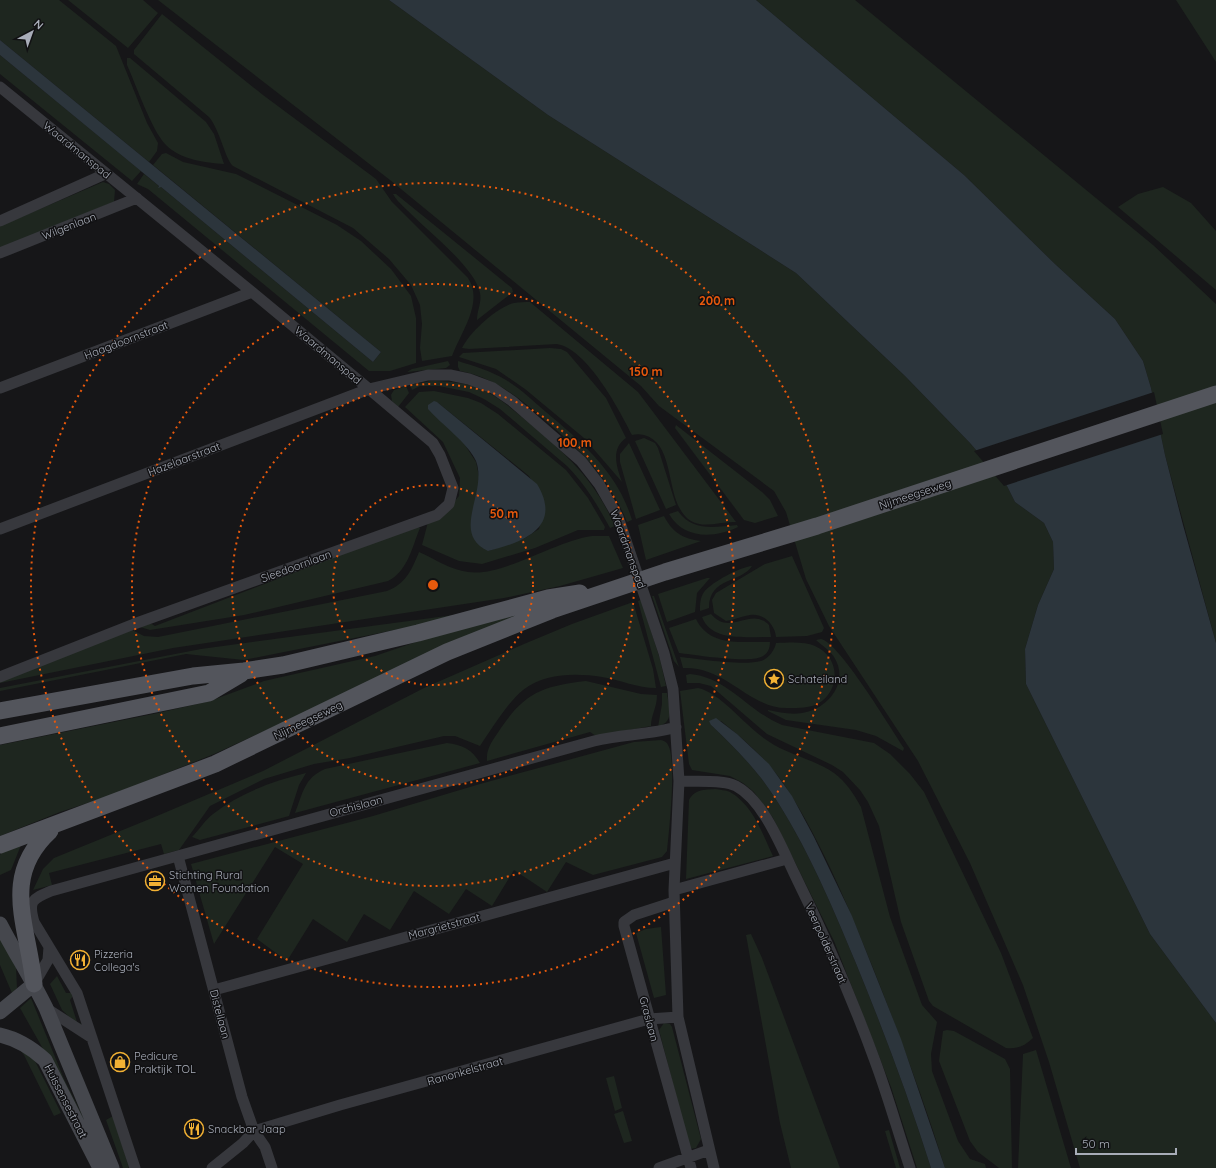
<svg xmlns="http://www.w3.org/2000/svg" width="1216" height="1168" viewBox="0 0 1216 1168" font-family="Quicksand,sans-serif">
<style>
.green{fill:#1e261f;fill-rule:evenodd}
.water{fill:#2c353c}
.pier{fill:#161618}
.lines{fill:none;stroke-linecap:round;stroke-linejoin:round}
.street{stroke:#37383d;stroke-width:11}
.secondary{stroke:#45474d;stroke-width:15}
.primary{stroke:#53555c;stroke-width:17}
.ring{fill:none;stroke:#e8590c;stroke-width:2;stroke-dasharray:2 4}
.labels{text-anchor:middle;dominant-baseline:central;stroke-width:3;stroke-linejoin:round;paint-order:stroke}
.street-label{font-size:11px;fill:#a8adb8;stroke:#111113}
.poi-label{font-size:11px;fill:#a8adb8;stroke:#111113;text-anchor:start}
.centre{fill:#e8590c;stroke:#111113;stroke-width:2}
.ring-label{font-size:12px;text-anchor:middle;font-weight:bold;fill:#e8590c;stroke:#111113;stroke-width:3;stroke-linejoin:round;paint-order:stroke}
</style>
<rect width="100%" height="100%" fill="#161618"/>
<path class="green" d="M0,0H59L116,46L147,123L158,143L157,151L149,162L0,40Z
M68,0H143L158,13L128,48Z
M158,0H389L548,115L796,273L905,376L970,443L1007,486L1015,502L1044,523L1053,542L1054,569L1038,605L1025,649L1026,684L1150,934L1216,1023V1168H1080L1049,1062L1023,985L970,863L918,761L829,626L806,579L786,512L774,491L659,406L641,386L390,180Z
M756,0H855L1153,245L1216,304V643L1165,455L1151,388L1143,361L1115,319L1055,264L964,175Z
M1176,0H1216V62Z
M162,14L263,95L376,179L392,202L468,278C484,302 461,332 452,356L422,361L420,348L422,324L420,305L411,285L389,259L353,228L233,166C225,159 220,130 209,117L134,54V50Z
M0,55L141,171L132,181L0,74Z
M127,58H130L206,122L214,134L224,164C206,163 179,159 166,145C152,131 136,85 127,65Z
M166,153L183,162L236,174L337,225L361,241L391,269L411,296L416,318V363L390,371H369L148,189L137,184L144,174L159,186L158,187H161L373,362L381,352L153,165L162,154Z
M103,182L109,184L115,190L114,202L0,248V226Z
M1163,187L1191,203L1216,231V290L1118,207L1138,194Z
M393,194H396L512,288L513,292L477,320C477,310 482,302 480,293C475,267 426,230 407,210C403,206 396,200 393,194Z
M530,302L638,392L736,522C721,521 705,529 691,521C663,504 678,444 644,435C639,434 636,434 632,435C619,409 587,349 557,344L469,349L462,348C470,332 497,307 514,303C519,302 525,302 530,302Z
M550,348L561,349L567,352L606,398L626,438C610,449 617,468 622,482L584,438L525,389L496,369L459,357L463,353Z
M448,361L450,365L446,368L407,372L412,369Z
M458,361C474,366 491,371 506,380C521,389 533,401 546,412C583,443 618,473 632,520L627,522C608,476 582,452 546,421C519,398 496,378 460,371L458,367Z
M431,381C446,381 461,382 476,387C496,394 512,409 528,422C567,455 594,479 615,526L610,528C598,506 585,484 567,466L500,409L484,399L469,392L439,386H420L412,390L410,385Z
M406,386L409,393L398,407L392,401L391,395L394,390Z
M434,391L468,398L481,403L498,414L566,470L588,498L605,527L604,530H578L535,548L482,564L459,561L422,545L428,522L448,509L459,496L460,478L443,442L405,407L419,392ZM437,402L529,476L545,504L539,529L525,538L488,551L477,493L480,481L476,462Z
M676,425L762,492L770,500L778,516L755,523L744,520L675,428Z
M644,438L655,443L658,448L676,505L666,509L635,441Z
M629,443L660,510L636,519L620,462V454Z
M678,511C693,532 714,527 737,525L738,527C715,538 684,540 669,514Z
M664,516C672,532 683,539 701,541L646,560L638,525Z
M416,526L420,528C412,547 408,571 388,581L244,615L150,630L140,627L150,623L155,626Z
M592,536H609L623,568L560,586L504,598L173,648L0,683V679L132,630L144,636L158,637L387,591C406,584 412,569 419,552C435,559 451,570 468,572C503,577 555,541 592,536Z
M792,556L824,628L822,632L807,636L776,637C775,625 764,613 750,615C742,616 734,620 726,621L714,613L712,600L716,593L765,564Z
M752,566C741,583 709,577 709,608L700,611C700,604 700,598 704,592C712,582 740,567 752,566Z
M707,578H710L697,593L695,612L667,622L658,594Z
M652,596H654L679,667L674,661Z
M641,600L660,659L666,686L661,687L638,601Z
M547,602L214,754L112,795L60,812L0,836V745L158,713L210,701L264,681L375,656L454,629Z
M633,602L653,669L656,688C637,688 621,680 602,677C576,673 545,673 523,690C508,702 491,730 480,746L455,736H444L350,758L314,764L264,779L210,806L179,850L164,854L161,844L49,873L52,885L33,890L43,869L54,858L157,816L263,771L424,688L524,644L572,624Z
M461,614L470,615L244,660L186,654L0,691V688L201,649Z
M711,614C730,637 750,606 769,625L771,637C748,636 712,643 702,617Z
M696,619C710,648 743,641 770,642C770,649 767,655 761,657C747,663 695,655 679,653L669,628Z
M821,639C839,642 891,729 904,748L903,751L876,736L856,730L786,720L768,711V710C779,712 790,715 802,713C828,709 850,682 834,657C829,649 821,645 816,640Z
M776,643C788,643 804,641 815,646C840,657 841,689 819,703C811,708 798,708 789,708C750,710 727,666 683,668L680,657C700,659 743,666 761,661C768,659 775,650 776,643Z
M690,674C727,677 749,712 782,725L874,743L890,754L910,774L924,792L1001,953L1033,1038C1025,1046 1017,1049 1006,1048L933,1006L929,1001L901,922L879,826L868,802L860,790L843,772L832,765L767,734L711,686L699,683H687L686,675Z
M586,681L641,694L657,695C657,708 651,715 651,726L596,736L590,732L487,761C486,749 492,741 499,731C524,693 542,686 586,681Z
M698,688C720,692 747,728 768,741C788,755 814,759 834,773C846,782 854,794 861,807L890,917L922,1005L937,1022L931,1054L932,1071L958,1141L970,1159L985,1164L986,1168H945C924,1100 899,1034 873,968C848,906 817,830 778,776C762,755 741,737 721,721L711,725C729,742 746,759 761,778C800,830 830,901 855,961C883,1029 909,1098 931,1168H917L891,1087L834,941L773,818L754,792L743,783L730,776L692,770L689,764L680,691Z
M662,693H667C669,708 675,721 658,727L662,704Z
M661,740C664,741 667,742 668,745C677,759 669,832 667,851L662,857L593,875L566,862L547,892L514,870L492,906L466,889L449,914L414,891L390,930L364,914L347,942L313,919L287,961L257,939L303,864L275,847L214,944L191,864L373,816L480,784L634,742Z
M447,743C462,745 472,749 480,763L295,813C303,793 304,778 325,769Z
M306,773L299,785L289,816L200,840L192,837C199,830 205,820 213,814C240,793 273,781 306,773Z
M715,789C720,790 726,790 730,792C753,805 763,835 773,856L686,879L689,800C695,789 704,790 715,789Z
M21,845L11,870L0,875V855L2,851Z
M661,927L666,995L654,998L636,933L646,929Z
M0,933L16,967L17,988L12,993L0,965Z
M751,934L762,958L840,1168H791L780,1123L746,935Z
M57,976L66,993H71L73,996L70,1000L77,1022L82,1024L80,1027L62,1010L50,984Z
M31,998L64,1079L101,1152L20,1008Z
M664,1023L670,1024L672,1027L701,1139L696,1148L690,1149L659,1030Z
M947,1030L954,1031L1005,1059L1010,1069L1012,1168H999L978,1152L970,1141L939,1061L943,1031Z
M20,1050L33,1058L36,1063L61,1113L54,1116L24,1055Z
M1036,1050L1071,1168H1018L1023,1054Z
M614,1076L622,1108L615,1111L606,1078Z
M623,1111L632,1141L624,1143L614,1114Z
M113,1116L129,1167L128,1168H123L106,1120Z
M889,1130L900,1168H896L885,1131Z"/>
<path class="water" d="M389,0H756L964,175L1055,264L1115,319L1143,361L1151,388L1165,455L1183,525L1216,643V1023L1150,934L1026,684L1025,649L1038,605L1054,569L1053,542L1044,523L1015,502L1007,486L970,443L905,376L796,273L548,115Z
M0,40L381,352L373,362L161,187L158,188L159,186L0,55Z
M434,401L437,402L537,484C563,527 524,542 488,551C450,533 488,493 476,461C468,443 441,424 428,409V405Z
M716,718L737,734L769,764L792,796L814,837L852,916L901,1039L945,1168H931C909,1098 883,1029 855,961C830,901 800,830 761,778C746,759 729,742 711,725L709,721Z"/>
<path class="pier" d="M1154,392L1163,434L1004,486L974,451Z"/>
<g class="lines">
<path class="street" d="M0,87L252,292L369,389L428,375H450L469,379L493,388L512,401L581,461L599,484L618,517L664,653L673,689L679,781L674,890L678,1017L714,1168
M0,221L105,174
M0,253L137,198
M0,388L252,292
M0,529L369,389L433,443L440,455L453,488L449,504L437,515L134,624L0,677
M679,781C694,782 723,779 736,786C763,800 781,846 794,873C824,934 852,998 875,1061C888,1096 898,1132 910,1168
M178,856L242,1097L254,1131L265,1147L272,1168
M674,890L787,859
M674,902L634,915L624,922V926L691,1168
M34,984L48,960L49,947
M214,990L675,863
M46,1008L92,1038
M135,1168L77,993L34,922C28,901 32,899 51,891L594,741C621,734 650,735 676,727
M212,1168L243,1143L254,1131L340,1105L649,1019L678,1017
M659,1168L709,1150"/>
<path class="secondary" d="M0,924C15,953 32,979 46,1008L112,1168
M0,1012L34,984
M0,1035C18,1039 32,1048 45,1060L100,1168"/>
<path class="primary" d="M0,711L193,676L244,671L283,665L418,633L548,598L580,593
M0,736L209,693L241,674
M0,845L215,764L447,652L552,610L665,572L817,526L1216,394
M34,984C28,925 0,877 50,831"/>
</g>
<g class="ring">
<circle cx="433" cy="585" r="100"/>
<circle cx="433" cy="585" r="201"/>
<circle cx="433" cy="585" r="301"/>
<circle cx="433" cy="585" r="402"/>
</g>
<defs>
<symbol id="sight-ring" viewBox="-11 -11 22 22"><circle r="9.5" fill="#111113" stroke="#f2b134" stroke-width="1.5"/><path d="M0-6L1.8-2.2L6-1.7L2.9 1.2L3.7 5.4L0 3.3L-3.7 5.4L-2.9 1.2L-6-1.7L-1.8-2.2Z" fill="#f2b134"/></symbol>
<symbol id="office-ring" viewBox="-11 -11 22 22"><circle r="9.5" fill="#111113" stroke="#f2b134" stroke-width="1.5"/><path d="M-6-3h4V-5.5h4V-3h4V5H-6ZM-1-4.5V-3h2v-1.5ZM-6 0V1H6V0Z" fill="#f2b134"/></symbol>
<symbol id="restaurant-ring" viewBox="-11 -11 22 22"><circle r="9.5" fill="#111113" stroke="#f2b134" stroke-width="1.5"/><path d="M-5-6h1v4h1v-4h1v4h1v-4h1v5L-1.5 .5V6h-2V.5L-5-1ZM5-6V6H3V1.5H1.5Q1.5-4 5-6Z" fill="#f2b134"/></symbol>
<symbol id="shop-ring" viewBox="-11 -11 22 22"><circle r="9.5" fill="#111113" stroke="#f2b134" stroke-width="1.5"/><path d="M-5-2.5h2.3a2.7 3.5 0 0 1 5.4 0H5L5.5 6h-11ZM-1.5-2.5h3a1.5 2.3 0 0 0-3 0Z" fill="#f2b134"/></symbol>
</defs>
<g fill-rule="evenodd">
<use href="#sight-ring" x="763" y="668" width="22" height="22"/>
<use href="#office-ring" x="144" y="870" width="22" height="22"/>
<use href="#restaurant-ring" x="69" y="949" width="22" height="22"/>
<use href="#shop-ring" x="109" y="1051" width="22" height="22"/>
<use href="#restaurant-ring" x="183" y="1118" width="22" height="22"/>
</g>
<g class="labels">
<g class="street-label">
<text transform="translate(77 150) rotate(39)">Waardmanspad</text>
<text transform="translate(69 226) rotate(-21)">Wilgenlaan</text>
<text transform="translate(126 340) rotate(-21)">Haagdoornstraat</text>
<text transform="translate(328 355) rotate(40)">Waardmanspad</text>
<text transform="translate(184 459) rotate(-21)">Hazelaarstraat</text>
<text transform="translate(915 494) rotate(-18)">Nijmeegseweg</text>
<text transform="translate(628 549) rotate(70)">Waardmanspad</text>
<text transform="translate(296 566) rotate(-20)">Sleedoornlaan</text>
<text transform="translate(308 720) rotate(-26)">Nijmeegseweg</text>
<text transform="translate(356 806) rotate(-15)">Orchislaan</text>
<text transform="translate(444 926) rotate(-15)">Margrietstraat</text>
<text transform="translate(826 943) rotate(66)">Veerpolderstraat</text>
<text transform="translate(220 1014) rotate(75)">Distellaan</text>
<text transform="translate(649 1019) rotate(75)">Graslaan</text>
<text transform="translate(465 1071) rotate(-16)">Ranonkelstraat</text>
<text transform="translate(66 1101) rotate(63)">Huissensestraat</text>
</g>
<g class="poi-label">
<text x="788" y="679">Schateiland</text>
<text x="169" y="875">Stichting Rural<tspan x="169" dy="13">Women Foundation</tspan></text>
<text x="94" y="954">Pizzeria<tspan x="94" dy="13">Collega's</tspan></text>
<text x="134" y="1056">Pedicure<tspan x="134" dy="13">Praktijk TOL</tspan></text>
<text x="208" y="1129">Snackbar Jaap</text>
</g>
</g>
<circle cx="433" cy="585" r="6" class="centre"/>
<g class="ring-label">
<text x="717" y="305">200 m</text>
<text x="646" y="376">150 m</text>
<text x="575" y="447">100 m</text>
<text x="504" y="518">50 m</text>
</g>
<g transform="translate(32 32) rotate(41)" stroke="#111113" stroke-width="3" paint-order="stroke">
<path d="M0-3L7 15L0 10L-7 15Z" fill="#a8adb8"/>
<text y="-6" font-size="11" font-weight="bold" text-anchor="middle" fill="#a8adb8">N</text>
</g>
<path d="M1076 1148v6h100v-6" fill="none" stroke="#a8adb8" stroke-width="2"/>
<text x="1082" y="1148" font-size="12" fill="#a8adb8" stroke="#111113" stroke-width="3" paint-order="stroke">50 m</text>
</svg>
